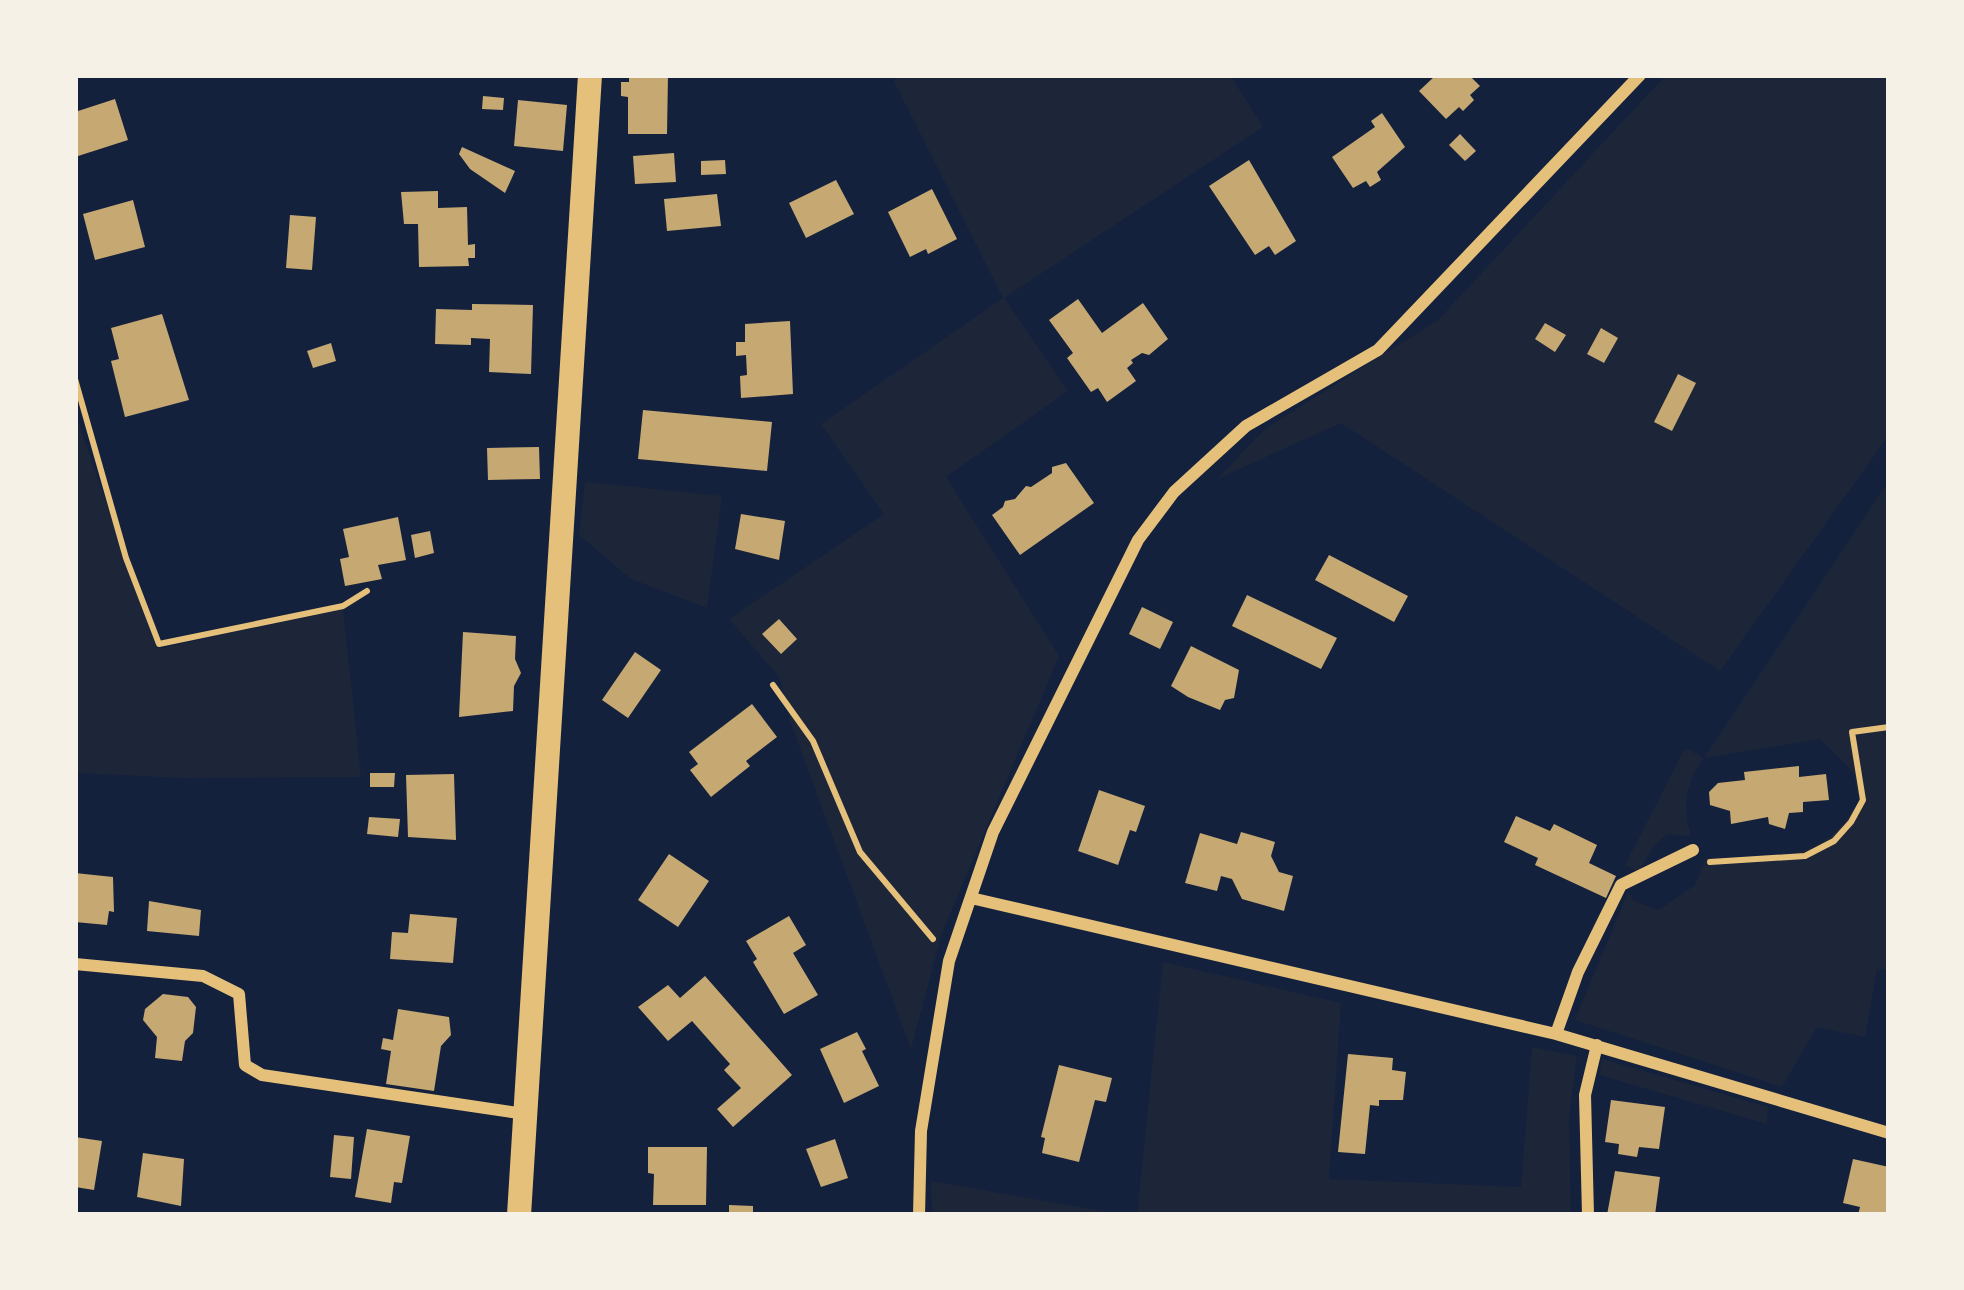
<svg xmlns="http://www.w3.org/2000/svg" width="1964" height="1290" viewBox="0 0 1964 1290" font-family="Figtree,sans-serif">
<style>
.green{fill:#1d2539}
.building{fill:#c6a872}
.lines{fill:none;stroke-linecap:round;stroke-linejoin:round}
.path{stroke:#e5c07b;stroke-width:6}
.minor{stroke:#e5c07b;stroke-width:12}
.secondary{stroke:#e5c07b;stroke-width:24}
</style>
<rect width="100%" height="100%" fill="#14213d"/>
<path class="green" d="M902,75H1230L1263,127L1004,298L1068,391L946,477L1059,656L942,933L911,1049L790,721L780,678L729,619L884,514L821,424L1003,298L894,81Z
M1666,75H1889V435L1720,671L1341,423L1217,479L1265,429L1438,320Z
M75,413L157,649L343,609L361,777L186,778L75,773Z
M1889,480V970L1877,969L1865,1037L1817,1027L1782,1087L1575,1020L1628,892L1634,901L1659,910L1695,885L1706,858C1776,854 1821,868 1859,800L1853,772L1820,739L1704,758C1687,779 1680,809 1692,836L1667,834L1653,847L1638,872L1625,865L1685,748L1704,758Z
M585,482L722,496L707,608L631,579L579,535Z
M1163,962L1341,1003L1329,1179L1521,1187L1532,1047L1577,1056L1569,1119L1571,1215H1137Z
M1602,1059L1768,1107L1767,1124L1599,1075Z
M931,1181L1125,1215H932Z"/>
<path class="building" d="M629,75H668L667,134H628V97L621,96V82H629Z
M1436,75H1469L1480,86L1470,95L1474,100L1463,111L1459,107L1446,119L1419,91Z
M483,96L504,98L503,110L482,109Z
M115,99L128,140L75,157V112Z
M518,100L567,105L563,151L514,146Z
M1382,113L1405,147L1377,172L1381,180L1370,187L1366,181L1353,188L1332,157L1375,127L1371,121Z
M1460,134L1476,151L1465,161L1449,145Z
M462,147L515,171L505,193L470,169L459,154Z
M674,153L676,182L635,184L633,156Z
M725,160L726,174L701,175V161Z
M1249,160L1296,241L1275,255L1269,246L1255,255L1209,186Z
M836,180L854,214L806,238L789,203Z
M932,189L957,239L928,254L926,249L910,257L888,212Z
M438,191V208L467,207L468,245L475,244V258H468L469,266L419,267L418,224H404L401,192Z
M717,194L721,226L667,231L664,199Z
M133,200L145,247L95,260L83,214Z
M290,215L316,217L312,270L286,268Z
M1078,299L1102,333L1143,303L1168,339L1149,355L1142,353L1131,360L1133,363L1127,368L1136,381L1107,402L1098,388L1091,392L1067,358L1073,353L1049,320Z
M472,304L533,305L531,374L489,372L490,339L471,338V345L435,344L436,309L472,310Z
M162,314L189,400L125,417L111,361L119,359L111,328Z
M790,321L793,394L741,398L740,376L747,375L746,355L736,356V342H745V324Z
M1545,323L1566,335L1555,352L1535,339Z
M1601,328L1618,338L1604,363L1587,354Z
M331,343L336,361L313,368L307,351Z
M1678,374L1696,383L1672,431L1654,422Z
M643,410L772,422L767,471L638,459Z
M539,447L540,479L488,480L487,448Z
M1066,463L1094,503L1020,555L992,515L1003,507L1005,501L1015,499L1026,486L1031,487L1052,473V467Z
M741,514L785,521L779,560L735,549Z
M398,517L406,560L378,565L382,579L345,586L340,559L349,557L343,529Z
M430,531L434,553L415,558L411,535Z
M1329,555L1408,596L1394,622L1315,580Z
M1247,595L1337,638L1321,669L1232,626Z
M1142,607L1173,622L1160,649L1129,634Z
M779,619L797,639L781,654L762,634Z
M463,632L516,636L515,659L521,673L514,686L513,711L459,717Z
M1191,646L1239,670L1234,698L1225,700L1220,710L1188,697L1171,686Z
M635,652L661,670L628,718L602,700Z
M752,704L777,737L746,761L750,766L711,797L690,770L698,764L689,752Z
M1799,766V777L1826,774L1829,800L1803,802V812L1789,813L1785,829L1769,824L1768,817L1731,824L1730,811L1710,805L1709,792L1718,783L1745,780L1744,772Z
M370,773H395L394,787H370Z
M454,774L456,840L408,837L406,775Z
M1099,790L1145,806L1136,832L1130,830L1118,865L1078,851Z
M1516,816L1550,831L1554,824L1597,845L1589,863L1616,876L1606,898L1535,865L1538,858L1504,842Z
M369,817L400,819L398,837L367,834Z
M1241,832L1275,842L1271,856L1279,872L1293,876L1284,911L1242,899L1232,879L1221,876L1217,891L1185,883L1200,833L1237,844Z
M669,854L709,881L678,927L638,900Z
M75,873L113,877L114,912L109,911L107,925L75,922Z
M149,901L201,910L199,936L147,931Z
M410,914L457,918L453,963L390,959L392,932L408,933Z
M789,916L806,945L793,953L818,995L784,1014L753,962L757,959L746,941Z
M705,976L792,1075L733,1127L717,1109L741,1088L724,1070L730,1064L692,1021L668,1041L638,1007L668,985L680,998Z
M163,994L188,997L196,1007L193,1033L185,1041L182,1061L155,1058L157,1037L143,1020L145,1009Z
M398,1009L449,1017L451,1035L441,1046L434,1091L386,1084L391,1051L381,1049L383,1038L393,1040Z
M857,1032L866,1049L862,1051L879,1086L844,1103L820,1049Z
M1348,1054L1393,1058L1392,1070L1406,1072L1403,1100H1379V1106L1370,1105L1365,1154L1338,1152Z
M1059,1065L1112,1078L1106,1102L1095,1100L1079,1162L1042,1153L1045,1138L1041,1137Z
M1611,1100L1665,1107L1659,1149L1639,1147L1637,1157L1618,1154L1619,1144L1605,1142Z
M367,1129L410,1136L402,1183L394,1182L391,1203L355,1197Z
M334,1135L354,1137L351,1179L330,1177Z
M75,1137L102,1141L94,1190L75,1187Z
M835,1139L848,1178L821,1187L806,1149Z
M648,1147H707L706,1205H653L654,1174L648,1173Z
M143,1153L184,1159L181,1206L137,1197Z
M1853,1159L1889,1167V1213L1858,1215L1860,1207L1843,1203Z
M1615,1171L1660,1177L1655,1215H1607Z
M729,1205L753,1206V1215H729Z"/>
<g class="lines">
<path class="path" d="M75,379L126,558L159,644L343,606L367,591
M773,685L813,741L860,852L933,939
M1710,862L1805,856L1834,841L1851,822L1863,800L1852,732L1889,727"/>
<path class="minor" d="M971,898L1556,1034L1889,1133
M75,964L203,976L239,994L245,1065L262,1075L525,1114
M1556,1034L1578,972L1621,885L1693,850
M919,1215L921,1131L949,961L993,832L1138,540L1174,492L1246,426L1378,350L1640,75
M1588,1215L1585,1095L1597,1045"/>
<path class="secondary" d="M519,1215L590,75"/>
</g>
<rect width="1964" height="1290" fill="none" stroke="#f6f1e7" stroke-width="156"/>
</svg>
